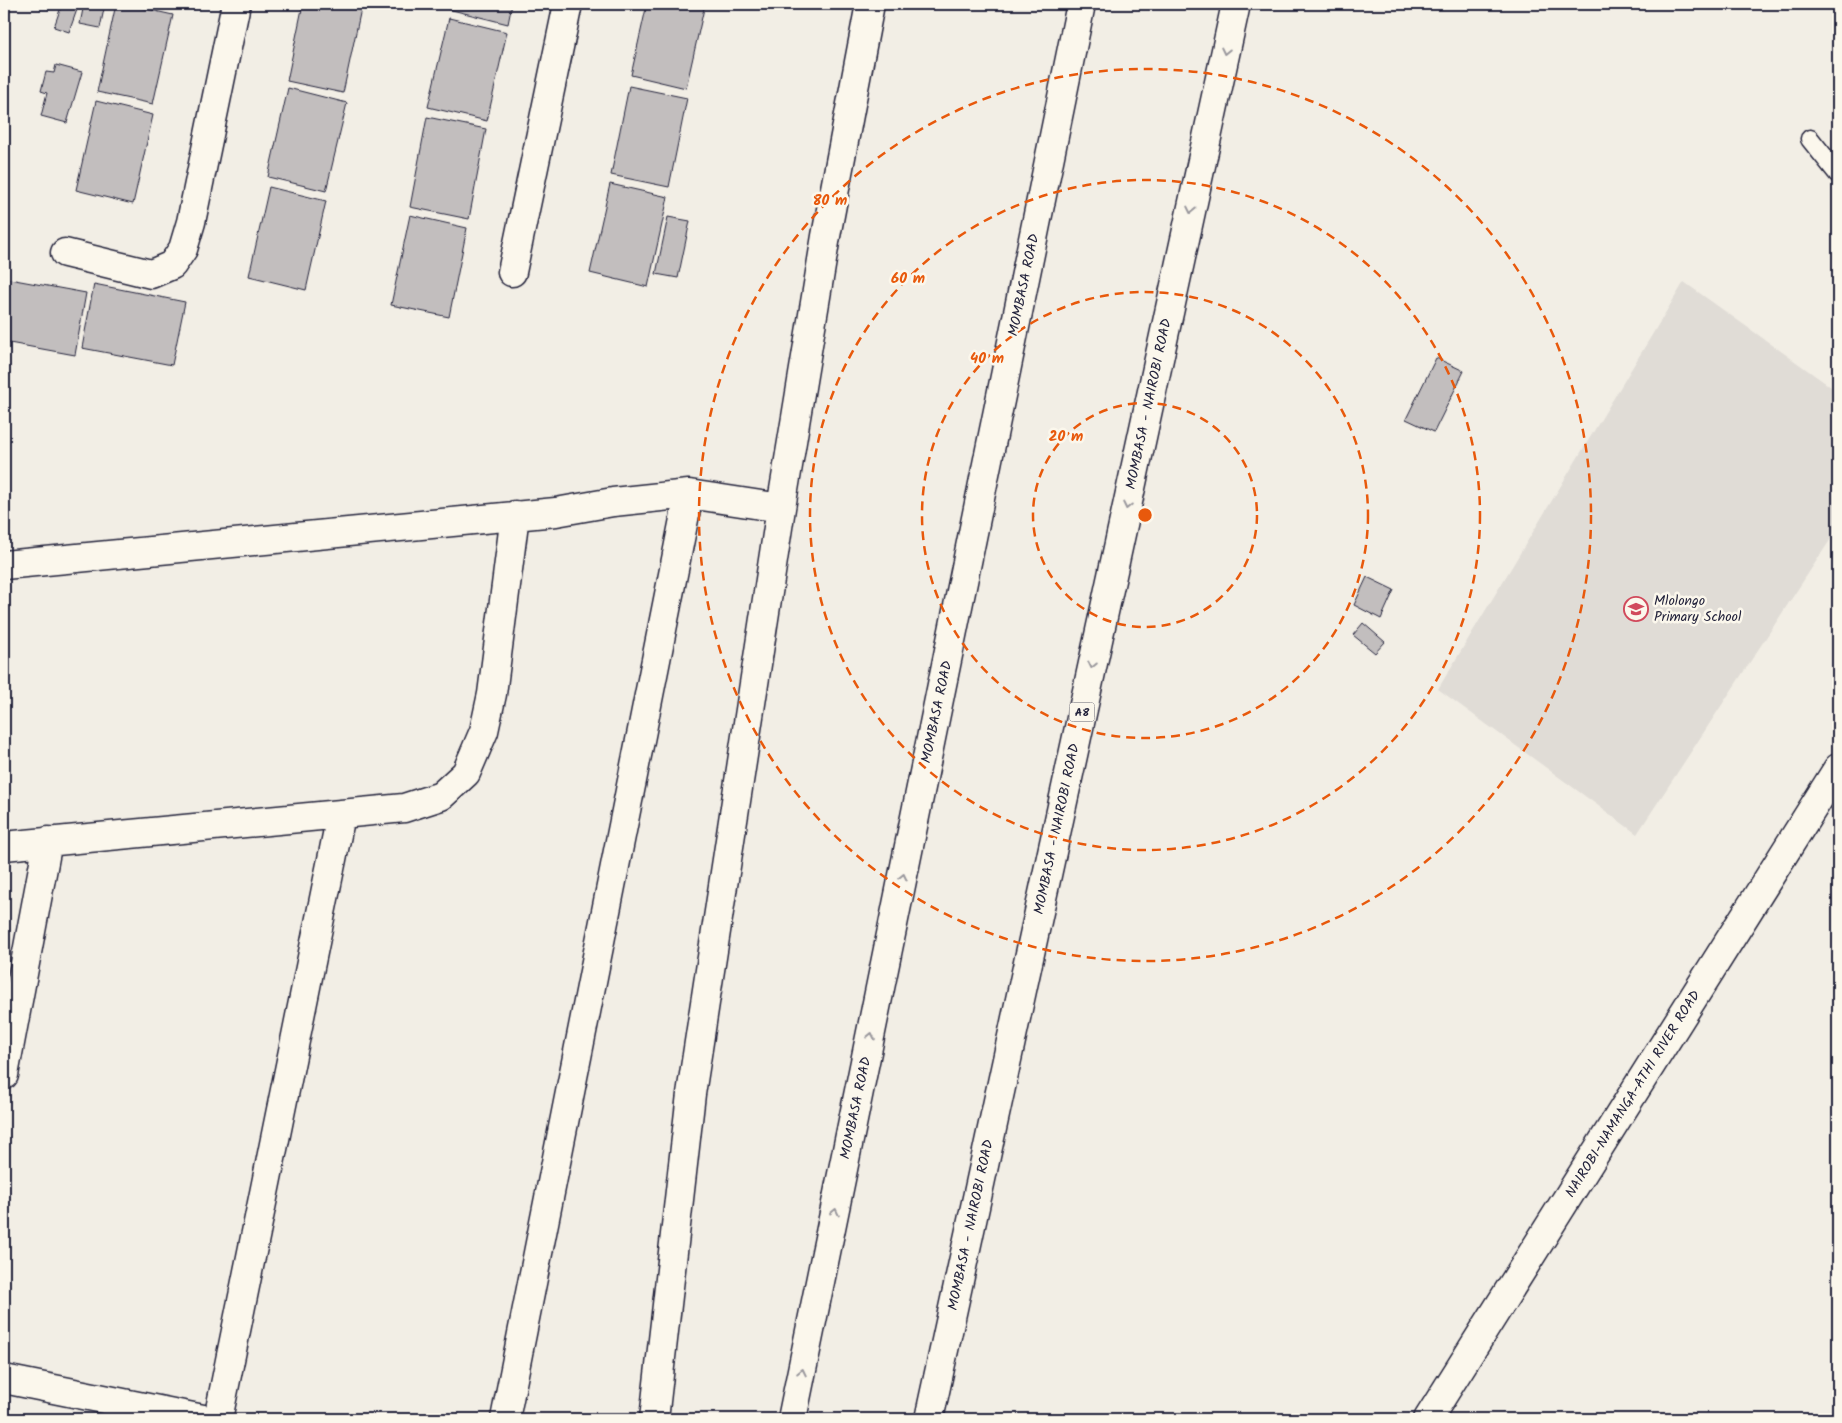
<svg xmlns="http://www.w3.org/2000/svg" width="1842" height="1423" viewBox="0 0 1842 1423" font-family="Kalam,sans-serif">
<style>
.built{fill:#e0dcd6}
.building{fill:#c2bebe;stroke:#22223b}
.lines{fill:none;stroke-linecap:round;stroke-linejoin:round}
.service-casing{stroke:#22223b;stroke-width:21}
.minor-casing{stroke:#22223b;stroke-width:31}
.tertiary-casing{stroke:#22223b;stroke-width:31}
.trunk-casing{stroke:#22223b;stroke-width:31}
.service{stroke:#fbf7ec;stroke-width:18}
.minor{stroke:#fbf7ec;stroke-width:28}
.tertiary{stroke:#fbf7ec;stroke-width:28}
.trunk{stroke:#fbf7ec;stroke-width:28}
.oneway{stroke:#99979c}
.ring{fill:none;stroke:#e8590c;stroke-width:2.5;stroke-dasharray:9 6}
.labels{text-anchor:middle;dominant-baseline:central;stroke-width:5;stroke-linejoin:round;paint-order:stroke}
.shield{fill:#fbf7ec;stroke:#636270;stroke-width:1}
.shield-label{font-size:12px;font-weight:bold;fill:#22223b}
.street-label{font-size:14px;fill:#22223b;stroke:#fbf7ec}
.poi-label{font-size:14px;fill:#22223b;stroke:#fbf7ec;text-anchor:start}
.centre{fill:#e8590c;stroke:#fbf7ec;stroke-width:2.5}
.ring-label{font-size:15px;text-anchor:middle;font-weight:bold;fill:#e8590c;stroke:#fbf7ec;stroke-width:5;stroke-linejoin:round;paint-order:stroke}
</style>
<rect width="100%" height="100%" fill="#f2eee5"/>
<filter id="ink" filterUnits="userSpaceOnUse"><feTurbulence type="fractalNoise" baseFrequency=".02" numOctaves="2"/><feDisplacementMap in="SourceGraphic" scale="10" xChannelSelector="R" yChannelSelector="G"/><feConvolveMatrix kernelMatrix="1 2 1 2 8 2 1 2 1" color-interpolation-filters="sRGB"/></filter>
<g filter="url(#ink)">
<path class="built" d="M1684,282L1838,392V528L1637,834L1438,689Z"/>
<path class="building" d="M62,4H79L69,32L54,27Z
M84,4H107H105L100,28L80,24Z
M116,4H124L173,15L153,104L97,92Z
M163,4H182L181,8Z
M303,4H362L343,93L287,81Z
M450,4H512L508,24L448,9Z
M647,4H705L686,88L631,75Z
M449,18L507,32L487,121L428,107Z
M56,65L82,72L67,123L41,116L47,93L41,91L46,72L54,73Z
M629,86L687,98L669,187L611,175Z
M288,88L347,103L326,191L268,177Z
M96,101L153,115L133,204L76,190Z
M427,117L486,129L469,219L410,207Z
M610,184L668,197L648,287L590,273Z
M269,187L326,201L306,290L249,276Z
M410,215L467,228L449,317L391,305Z
M668,217L690,221L678,278L656,274Z
M4,278L86,293L75,355L4,342Z
M94,284L185,302L172,365L82,348Z
M1436,358L1464,371L1434,432L1406,419Z
M1367,577L1394,590L1381,619L1354,605Z
M1363,623L1385,642L1375,653L1353,635Z"/>
<g class="lines">
<defs>
<path id="service" d="M1810,139L1838,174"/>
<path id="minor" d="M65,253L151,274L172,265L183,249L191,222L236,4
M512,272L568,4
M4,565L556,512L613,502L689,494L781,508
M4,846L404,808L441,796L466,773L484,731L492,694L515,515
M4,1075L48,841
M4,1379L203,1419
M218,1419L341,815
M505,1419L689,494
M654,1419L691,1094L781,508L826,236L870,4"/>
<path id="tertiary" d="M1428,1419L1838,768"/>
<path id="trunk" d="M792,1419L1081,4
M929,1419L1236,4"/>
</defs>
<use href="#service" class="service-casing"/>
<use href="#minor" class="minor-casing"/>
<use href="#tertiary" class="tertiary-casing"/>
<use href="#trunk" class="trunk-casing"/>
<use href="#service" class="service"/>
<use href="#minor" class="minor"/>
<use href="#tertiary" class="tertiary"/>
<use href="#trunk" class="trunk"/>
</g>
<defs><path id="oneway-chevron" d="M-2-3.5L2.5 0L-2 3.5" fill="none" stroke-width="1.6" stroke-linecap="round" stroke-linejoin="round" transform="scale(1.25)"/></defs>
<g class="oneway">
<use href="#oneway-chevron" transform="translate(1225 51) rotate(102)"/>
<use href="#oneway-chevron" transform="translate(1191 210) rotate(102)"/>
<use href="#oneway-chevron" transform="translate(1127 506) rotate(102)"/>
<use href="#oneway-chevron" transform="translate(1092 665) rotate(102)"/>
<use href="#oneway-chevron" transform="translate(903 877) rotate(-78)"/>
<use href="#oneway-chevron" transform="translate(871 1036) rotate(-78)"/>
<use href="#oneway-chevron" transform="translate(835 1212) rotate(-78)"/>
<use href="#oneway-chevron" transform="translate(802 1372) rotate(-78)"/>
</g>
</g>
<g class="ring">
<circle cx="1145" cy="515" r="112"/>
<circle cx="1145" cy="515" r="223"/>
<circle cx="1145" cy="515" r="335"/>
<circle cx="1145" cy="515" r="446"/>
</g>
<defs>
<symbol id="school-ring" viewBox="-11 -11 22 22"><circle r="9.5" fill="#fbf7ec" stroke="#d1495b" stroke-width="1.5"/><path d="M0-5L7-2L0 1L-7-2ZM-4 1L0 2.5L4 1V4Q0 6-4 4Z" fill="#d1495b"/></symbol>
</defs>
<g fill-rule="evenodd">
<use href="#school-ring" x="1622" y="595" width="28" height="28"/>
</g>
<g class="labels">
<rect class="shield" x="1069.5" y="702.5" width="25" height="19" rx="4"/>
<g class="shield-label">
<text x="1082" y="712">A8</text>
</g>
<g class="street-label">
<text transform="translate(1024 285) rotate(-78)">MOMBASA ROAD</text>
<text transform="translate(1149 404) rotate(-78)">MOMBASA - NAIROBI ROAD</text>
<text transform="translate(937 712) rotate(-78)">MOMBASA ROAD</text>
<text transform="translate(1057 829) rotate(-78)">MOMBASA - NAIROBI ROAD</text>
<text transform="translate(1633 1094) rotate(-58)">NAIROBI-NAMANGA-ATHI RIVER ROAD</text>
<text transform="translate(856 1108) rotate(-78)">MOMBASA ROAD</text>
<text transform="translate(971 1225) rotate(-78)">MOMBASA - NAIROBI ROAD</text>
</g>
<g class="poi-label">
<text x="1654" y="601">Mlolongo<tspan x="1654" dy="16">Primary School</tspan></text>
</g>
</g>
<circle cx="1145" cy="515" r="8" class="centre"/>
<g class="ring-label">
<text x="830" y="205">80 m</text>
<text x="908" y="283">60 m</text>
<text x="987" y="363">40 m</text>
<text x="1066" y="441">20 m</text>
</g>
<rect width="1842" height="1423" fill="none" stroke="#fbf7ec" stroke-width="20"/>
<rect x="10" y="10" width="1822" height="1403" fill="none" stroke="#22223b" stroke-width="2" filter="url(#ink)"/>
</svg>
